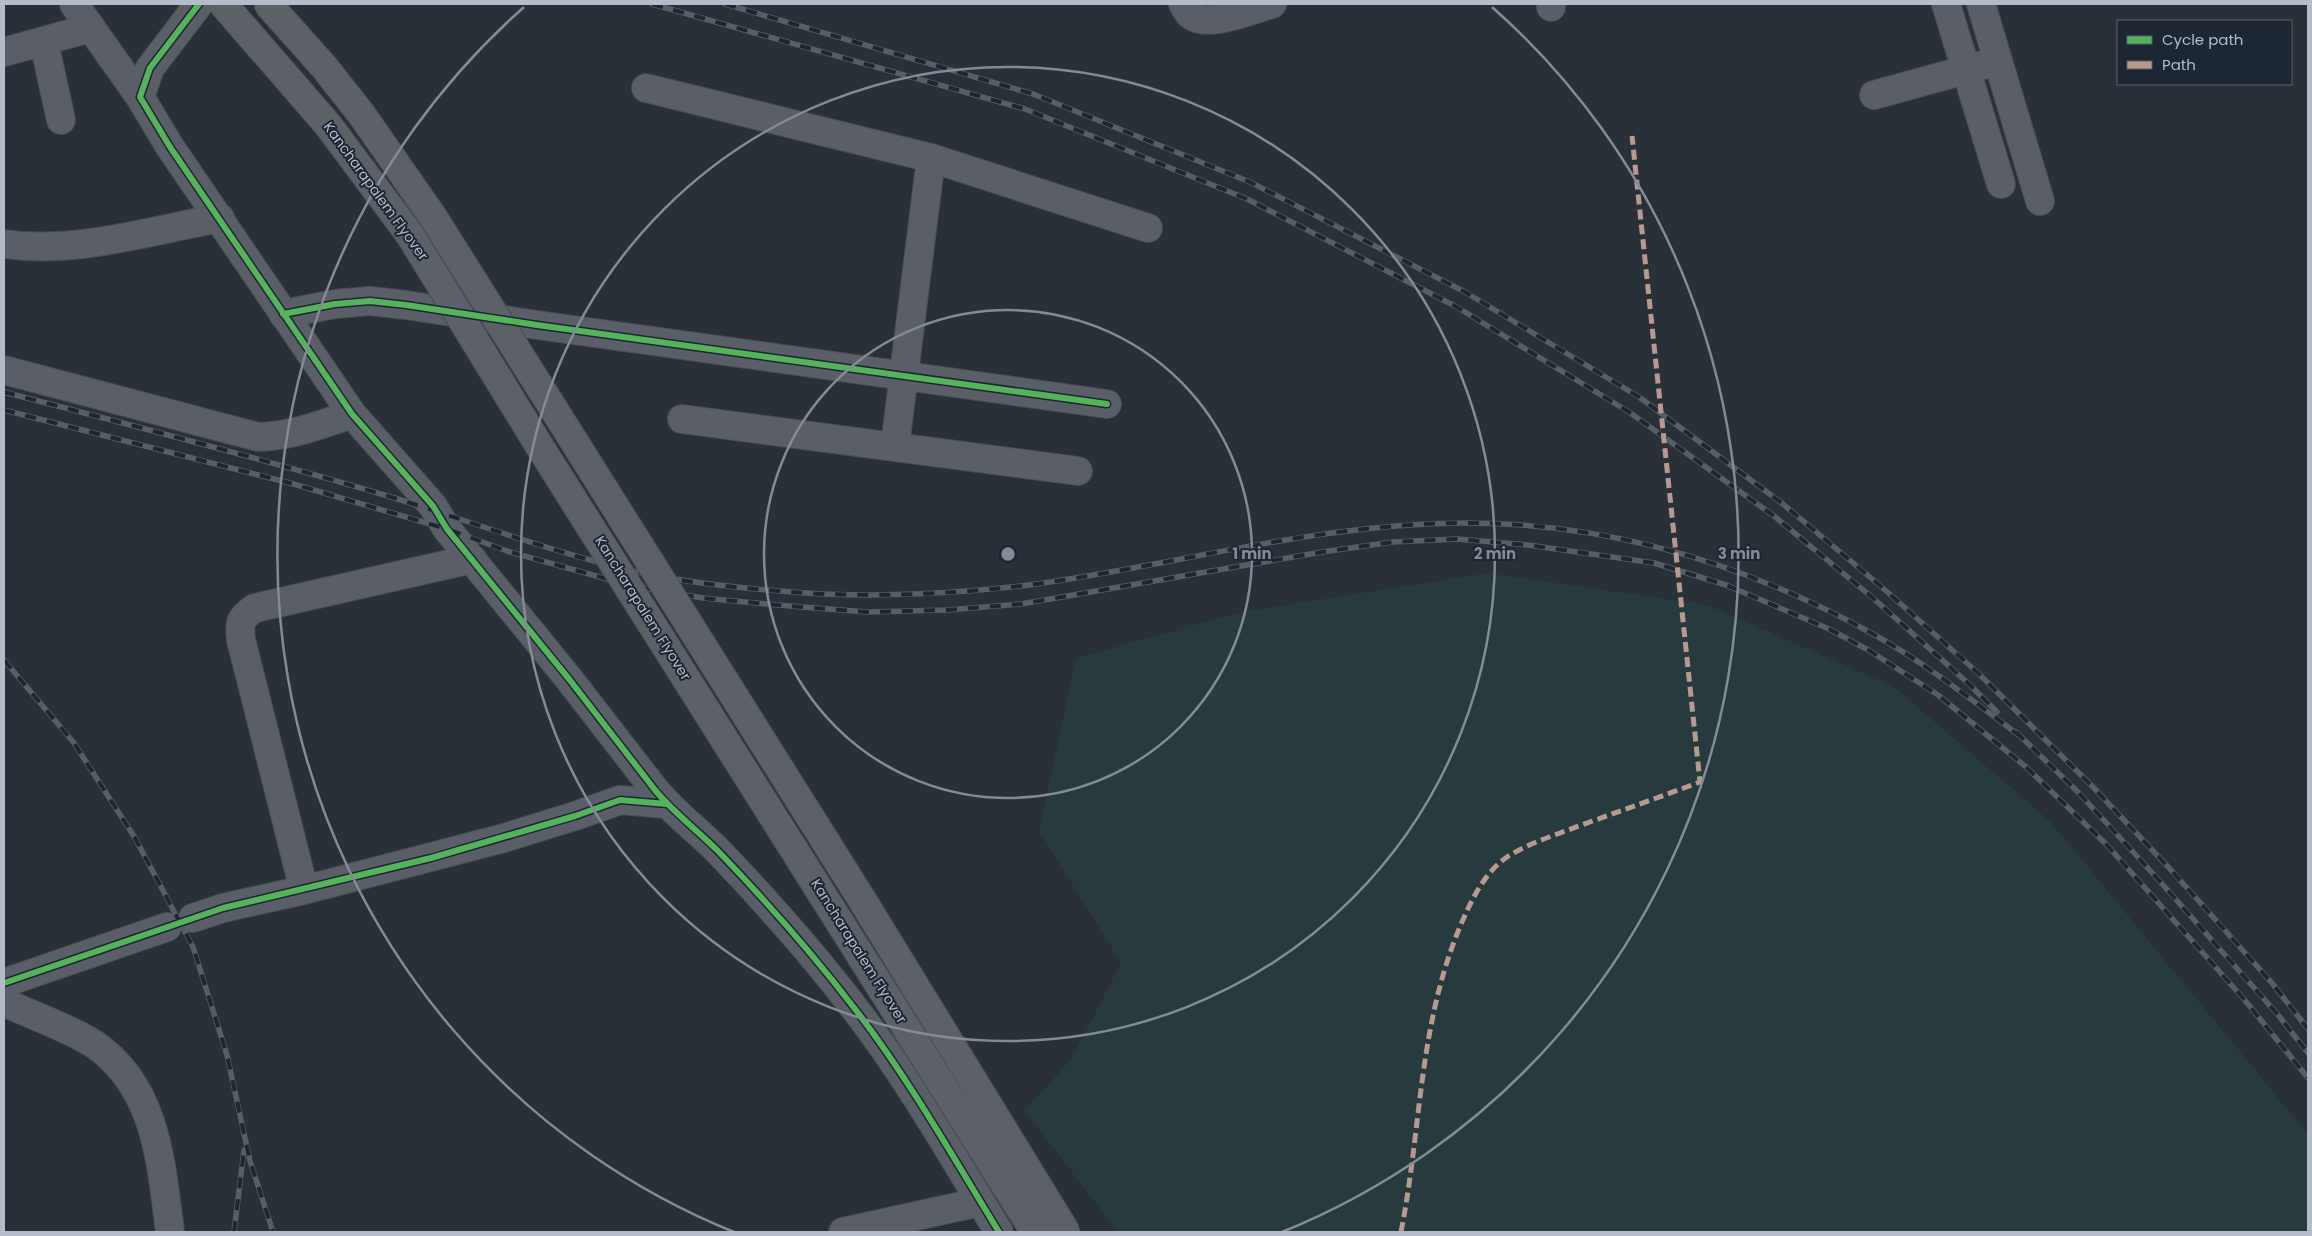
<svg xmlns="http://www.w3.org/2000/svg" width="2312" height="1236" viewBox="0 0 2312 1236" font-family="Poppins,sans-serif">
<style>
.green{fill:#273a3e}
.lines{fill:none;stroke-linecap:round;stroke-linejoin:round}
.minor-casing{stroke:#484c53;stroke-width:30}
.minor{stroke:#5a5e66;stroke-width:28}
.rail-casing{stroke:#595d64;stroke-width:5.5}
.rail{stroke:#1d2633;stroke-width:4;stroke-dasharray:11;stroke-linecap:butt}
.major-bridge-casing{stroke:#484c55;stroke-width:30;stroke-linecap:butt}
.major-bridge{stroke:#5c6168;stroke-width:28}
.quiet{stroke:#b69a8f;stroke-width:5;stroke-dasharray:10 5;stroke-linecap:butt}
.cycleway-casing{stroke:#1d2633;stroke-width:9}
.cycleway{stroke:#56b35d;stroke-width:6}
.ring{fill:none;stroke:#848b96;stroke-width:2.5}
.labels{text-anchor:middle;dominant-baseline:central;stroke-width:4;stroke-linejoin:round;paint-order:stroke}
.street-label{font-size:14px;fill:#b4bcc9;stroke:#1d2633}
.centre{fill:#848b96;stroke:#1d2633;stroke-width:2.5}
.ring-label{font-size:15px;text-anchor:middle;font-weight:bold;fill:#848b96;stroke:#1d2633;stroke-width:4;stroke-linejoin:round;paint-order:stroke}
</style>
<rect width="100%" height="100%" fill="#2a3038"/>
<path class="green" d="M1487,573L1708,605L1894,687L2050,821L2308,1134V1232H1118L1024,1110L1070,1061L1121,963L1039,831L1076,658L1241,612Z"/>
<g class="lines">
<defs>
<path id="minor" d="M74,4L140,97
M199,4L150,68L140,97L170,147L352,414L433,506L447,529L569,679L655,790C674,813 697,830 718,851C766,901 813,954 855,1009C909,1079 953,1157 999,1232
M1183,4C1185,8 1188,14 1192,16C1210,28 1253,9 1272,4
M1551,4V7
M1946,4L2001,184
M1981,4L2040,201
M44,42L61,120
M4,52L90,28
M646,88L931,158L1148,228
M1874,95L1983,65
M4,244C76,254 149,231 220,218
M283,314L335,304L370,301L406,305L537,325L1107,404
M4,370L258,437C292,436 320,425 352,414
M682,419L1078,471
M895,446L931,158
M304,890L241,640C239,622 240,618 255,608L472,559
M193,918L223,908L304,890L504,838L575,816L620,800L667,804
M4,983L167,927
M4,1002C33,1016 67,1027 94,1044C157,1087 161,1163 170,1232
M843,1232L980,1202"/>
</defs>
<use href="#minor" class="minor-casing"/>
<use href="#minor" class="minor"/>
<defs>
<path id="rail" d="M652,4L1025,109L1247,199L1455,306L1629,412L1774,516L1873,598L1970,685L1997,712
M725,4L1033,94L1250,182L1465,292L1639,397L1783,504L1884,589L1978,673L2092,786L2171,870L2272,983L2308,1029
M4,392C130,425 256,457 381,494C465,519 547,551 633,571C681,582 730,587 779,591C859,598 942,595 1021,586C1147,570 1270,536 1396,526C1566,511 1725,552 1873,634C1925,663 1972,700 2020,736
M4,410L290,483L447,529L507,551L632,586L703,598L777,605L867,612L947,610L1021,604L1322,552L1393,542L1457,539L1528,545L1654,563L1726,585L1829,629L1870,651L1938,695L2026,767L2106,844L2243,998L2308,1078
M4,660L74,743L135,838L193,947L227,1055L250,1161L273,1232
M2016,732L2078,792L2156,877L2279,1016L2308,1053
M234,1232L244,1150"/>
</defs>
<use href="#rail" class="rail-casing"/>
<use href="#rail" class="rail"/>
<defs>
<path id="major-bridge" d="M223,4L328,125L410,235L540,447L1035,1232
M268,4L325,68L362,115L433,217L861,898L1066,1232"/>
</defs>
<use href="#major-bridge" class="major-bridge-casing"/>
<use href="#major-bridge" class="major-bridge"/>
<path class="quiet" d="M1401,1232C1422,1126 1418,1024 1462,922C1472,899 1485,872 1507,857C1529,843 1555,835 1579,826C1620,811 1660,797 1700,782L1632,136"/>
<defs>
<path id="cycleway" d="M199,4L150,68L140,97L170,147L352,414L433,506L447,529L569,679L655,790C674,813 697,830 718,851C766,901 813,954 855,1009C909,1079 953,1157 999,1232
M283,314L335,304L370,301L406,305L537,325L1107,404
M4,983L223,908L431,858L575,816L620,800L667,804"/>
</defs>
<use href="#cycleway" class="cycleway-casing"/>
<use href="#cycleway" class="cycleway"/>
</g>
<g class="ring">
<circle cx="1008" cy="554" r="244"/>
<circle cx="1008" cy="554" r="487"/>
<path d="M734 1232A731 731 0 0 1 524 7M1492 7A731 731 0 0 1 1282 1232"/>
</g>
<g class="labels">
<g class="street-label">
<text transform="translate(376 191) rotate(54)">Kancharapalem Flyover</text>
<text transform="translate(643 608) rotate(58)">Kancharapalem Flyover</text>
<text transform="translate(859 951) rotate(58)">Kancharapalem Flyover</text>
</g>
</g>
<circle cx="1008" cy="554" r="8" class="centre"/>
<g class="ring-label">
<text x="1252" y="559">1 min</text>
<text x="1495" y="559">2 min</text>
<text x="1739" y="559">3 min</text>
</g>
<rect width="2312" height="1236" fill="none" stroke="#b4bcc9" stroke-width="10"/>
<rect x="2117" y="20" width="175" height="65" fill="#1d2633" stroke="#59626f"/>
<rect x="2127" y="36" width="25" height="8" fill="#56b35d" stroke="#59626f"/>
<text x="2162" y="45" font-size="15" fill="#b4bcc9">Cycle path</text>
<rect x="2127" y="61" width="25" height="8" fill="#b69a8f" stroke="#59626f"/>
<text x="2162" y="70" font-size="15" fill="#b4bcc9">Path</text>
</svg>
